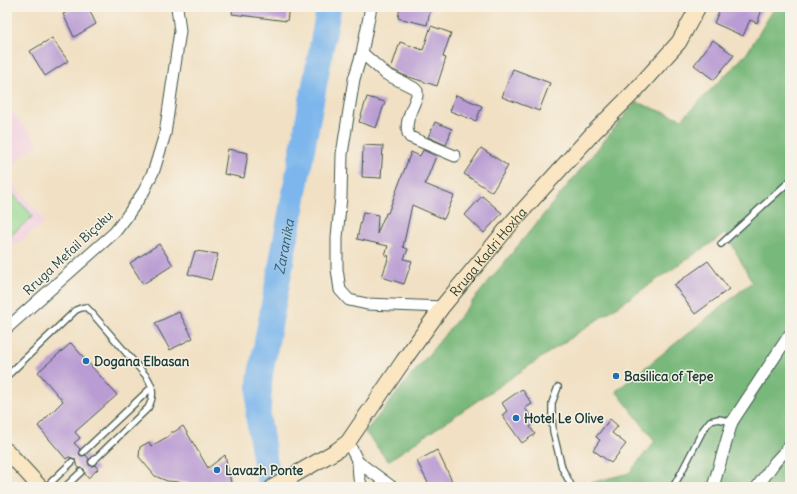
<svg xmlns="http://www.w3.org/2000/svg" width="797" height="494" viewBox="0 0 797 494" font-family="Delius,sans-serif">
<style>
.built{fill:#f3cfe0}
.green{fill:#95d890;stroke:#5a8a62}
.forest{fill:#78b87a;stroke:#4c7a57}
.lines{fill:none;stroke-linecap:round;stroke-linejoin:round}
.river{stroke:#7bb6ec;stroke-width:25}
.building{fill:#b99cd3}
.service-casing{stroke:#3e5549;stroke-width:8}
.minor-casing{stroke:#3e5549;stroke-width:13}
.secondary-casing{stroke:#3e5549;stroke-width:17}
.service{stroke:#fff;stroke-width:5.5}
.minor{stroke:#fff;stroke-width:11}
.secondary{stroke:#fbe6c4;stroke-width:15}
.poi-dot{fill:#1f6fb2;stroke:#f7f3e8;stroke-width:1.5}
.labels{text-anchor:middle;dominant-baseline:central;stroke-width:3;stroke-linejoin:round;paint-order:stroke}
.street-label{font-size:13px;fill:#1f3d34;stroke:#f7f3e8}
.poi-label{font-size:13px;font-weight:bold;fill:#1f3d34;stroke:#f7f3e8;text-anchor:start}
.water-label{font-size:14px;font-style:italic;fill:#365b62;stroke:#f7f3e8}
</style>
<rect width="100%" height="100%" fill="#f7f3e8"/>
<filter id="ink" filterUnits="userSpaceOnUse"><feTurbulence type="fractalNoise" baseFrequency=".025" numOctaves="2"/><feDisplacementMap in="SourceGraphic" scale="8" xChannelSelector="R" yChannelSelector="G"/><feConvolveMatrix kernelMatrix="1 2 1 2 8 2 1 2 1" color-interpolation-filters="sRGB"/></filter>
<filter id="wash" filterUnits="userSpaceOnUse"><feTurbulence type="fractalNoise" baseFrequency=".012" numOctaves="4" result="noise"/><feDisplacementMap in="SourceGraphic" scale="16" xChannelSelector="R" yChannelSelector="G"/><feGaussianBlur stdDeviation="0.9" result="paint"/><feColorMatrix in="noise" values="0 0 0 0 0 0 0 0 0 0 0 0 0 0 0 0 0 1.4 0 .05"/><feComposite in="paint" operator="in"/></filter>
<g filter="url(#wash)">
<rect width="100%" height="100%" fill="#f1e0c3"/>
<path class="built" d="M7,106L38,143L7,170Z
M7,177L45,221L7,252Z"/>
<path class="green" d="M7,188L33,216L7,239Z"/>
<path class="forest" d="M775,7H790V487H574L629,473L655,441L616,391L752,282L726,233L388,461L365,432L636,102L682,119L747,53Z"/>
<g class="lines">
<path class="river" id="s1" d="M272,487L265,461L258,417L260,377L329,7"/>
</g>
<g id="blocks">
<path class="building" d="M77,7H88L96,24L74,37L63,14Z
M233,7H289L287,21L232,14Z
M400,7H431L427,25L398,18Z
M721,7H763L757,23L750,20L743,36L714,23Z
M431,26L451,33L443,57L446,58L437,86L403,75L391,69L400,42L423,50Z
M52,38L68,61L45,76L30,51Z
M713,40L734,55L714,80L694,65Z
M513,69L550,83L539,111L502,97Z
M456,95L482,106L476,121L450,111Z
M367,97L385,102L376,128L359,122Z
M435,122L452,129L446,145L428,137Z
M363,145L383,146L381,178L362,177Z
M481,148L508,166L492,192L464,174Z
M228,149L248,153L244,178L224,174Z
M423,150L436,156L425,184L454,196L444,219L412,205L403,247L408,249L404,259L412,261L404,284L382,277L389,256L385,255L388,246L357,239L363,212L378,215L377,234L384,217H385L386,213H388L411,152L420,156Z
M482,196L502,213L484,233L465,215Z
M159,244L173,265L143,284L130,263Z
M195,251L218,254L211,280L188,274Z
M708,261L729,289L695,314L674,285Z
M179,312L193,338L170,350L155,323Z
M71,343L117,395L75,432L80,438L74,443L80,449L79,451L80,455L82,456L86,455L89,459L88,461L89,465L91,466L95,465L98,469L88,478L85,474L84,469L79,468L76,464L75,459L69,457L66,459L38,426L63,401L38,372Z
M522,389L532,404L525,408L535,423L530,427L535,434L522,443L502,415L507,411L502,403Z
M610,419L618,426L612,433L626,444L611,463L593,450L600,440L596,437Z
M183,426L208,468L225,455L232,487H184L190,483L167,481L155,476L139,457L140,447L149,442L151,446L169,436L171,432H174Z
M437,450L453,483L445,487H430L417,461Z"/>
</g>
</g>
<g filter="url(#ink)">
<use href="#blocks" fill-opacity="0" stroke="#3e5549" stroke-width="1"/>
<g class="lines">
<defs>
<path id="service" d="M721,244L790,181
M7,376L76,310L81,308L86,307L91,312L147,377C154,388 154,397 148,408L92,462
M558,387L552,403V418L553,431L562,468L572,487
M83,452L152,387
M46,487L72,462
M65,487L81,472
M673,487L681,473L703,430L710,421L719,419L732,422"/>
<path id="minor" d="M371,7L362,53L354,79L342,154L341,197L337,237V269L340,290L349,300L367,304L442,307
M362,53L386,74L414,88L417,91V96C413,107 402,126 410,137L455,156
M7,328L115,232L125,219L144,191L154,170L165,134L180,31L177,7
M348,442L358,462L392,487
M358,462L359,478L362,487
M713,487L732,422L790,334
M757,487L775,462L790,446"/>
<g id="secondary">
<path d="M7,451L40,487"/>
<path id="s2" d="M273,487L336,451L348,442L404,360L442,307L514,220L594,132L634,92L679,42L698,7"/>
</g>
</defs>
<use href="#service" class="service-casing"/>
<use href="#minor" class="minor-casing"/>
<use href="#secondary" class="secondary-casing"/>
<use href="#service" class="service"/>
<use href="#minor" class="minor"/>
<use href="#secondary" class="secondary"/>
</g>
</g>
<g class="poi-dot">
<circle cx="86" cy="361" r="4"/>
<circle cx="616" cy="376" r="4"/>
<circle cx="516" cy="418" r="4"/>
<circle cx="217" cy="470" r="4"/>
</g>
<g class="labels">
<g class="street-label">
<text stroke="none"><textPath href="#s2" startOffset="324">Rruga Kadri Hoxha</textPath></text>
<text transform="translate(68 253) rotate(-43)">Rruga Mefail Biçaku</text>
</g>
<g class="poi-label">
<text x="94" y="361">Dogana Elbasan</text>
<text x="624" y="376">Basilica of Tepe</text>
<text x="524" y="418">Hotel Le Olive</text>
<text x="225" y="470">Lavazh Ponte</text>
</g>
<g class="water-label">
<text stroke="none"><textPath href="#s1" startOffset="244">Zaranika</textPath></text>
</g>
</g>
<rect width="797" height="494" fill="none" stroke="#f7f3e8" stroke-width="24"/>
</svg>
